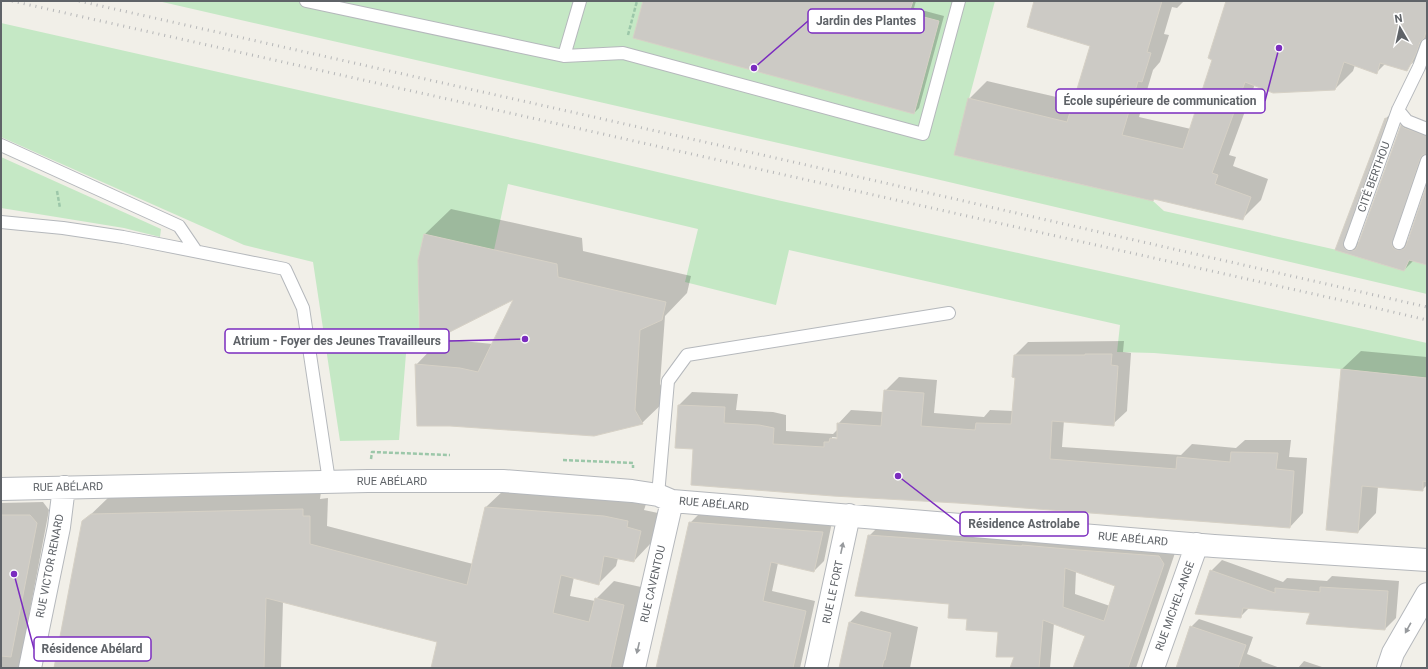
<svg xmlns="http://www.w3.org/2000/svg" width="1428" height="669" viewBox="0 0 1428 669" font-family="Roboto,sans-serif">
<style>
.green{fill:#c5e8c5}
.shadow{fill:#0003;fill-rule:evenodd}
.building{fill:#cccac5;stroke:#d6d1c6;fill-rule:evenodd}
.lines{fill:none;stroke-linecap:round;stroke-linejoin:round}
.lane-casing{stroke:#b5b8bc;stroke-width:14}
.street-casing{stroke:#b5b8bc;stroke-width:24}
.path{stroke:#9cc7a9;stroke-width:2.5;stroke-dasharray:4 2;stroke-linecap:butt}
.lane{stroke:#fff;stroke-width:12}
.street{stroke:#fff;stroke-width:22}
.rail{stroke:#b6b7b8;stroke-width:3;stroke-dasharray:1 5;stroke-linecap:butt}
.oneway{fill:#979a9d}
.labels{text-anchor:middle;dominant-baseline:central;stroke-width:3;stroke-linejoin:round;paint-order:stroke}
.street-label{font-size:11px;fill:#5f6368;stroke:#fff}
.leader{fill:none;stroke:#7b2cbf;stroke-width:1.5}
.callout-dot{fill:#7b2cbf;stroke:#fff;stroke-width:1.5}
.callout{fill:#fff;stroke:#7b2cbf;stroke-width:1.5}
.callout-label{font-size:12px;text-anchor:middle;font-weight:bold;fill:#5f6368}
</style>
<rect width="100%" height="100%" fill="#f1efe8"/>
<path class="green" d="M158,1H995L954,155L1153,201L1164,211L1337,250L1404,271L1409,260L1427,265V294L936,179Z
M1,23L534,143L777,200L1427,343V378L1341,369L1154,353L1117,352L1120,325L789,250L776,305L685,282L698,229L508,184L494,250L424,234L418,260L419,330L408,329L399,440L340,441L313,262L244,245L1,137Z
M1,157L161,229L160,237L124,228L1,208Z"/>
<path class="shadow" d="M644,1H916L914,8L944,16L919,108L914,113Z
M1035,1H1184L1177,8L1172,7L1164,34L1169,35L1160,62L1153,70L1139,117L1191,129L1213,59L1227,1H1427V47L1425,51L1406,69L1385,64L1377,72L1355,65L1353,71L1335,89L1255,84L1229,155L1236,157L1233,166L1268,179L1261,200L1243,218L1155,198L1153,200L969,99L987,81L1074,101L1091,46Z
M1395,110L1353,239L1357,242H1360L1401,126L1410,117L1427,124V153L1401,231L1402,238L1407,241H1409L1427,187V264L1413,261L1404,270L1336,249L1385,119Z
M451,209L582,238L583,251L691,276L687,293L665,316L660,384L668,398L642,423L416,365L441,339L493,344L515,297L425,234Z
M1124,341L1123,352L1131,353L1127,411L1113,424L1064,420L1062,447L1181,455L1192,444L1236,448L1245,440H1291L1289,457L1307,458L1303,513L1290,527L694,448L679,405L692,392L738,394L736,410L773,412L786,415V431L833,434L838,429V424L851,410L883,412L885,391L899,377L937,380L934,413L984,417L990,410L1013,411L1016,377L1015,355L1028,342ZM832,437L842,438V440L832,439Z
M1361,351L1427,357V485L1422,490L1378,486L1376,513L1358,532L1342,369Z
M504,490L623,498L646,504L644,510L658,513L651,543L634,561L618,558L616,566L598,584L574,577L570,596L595,601L596,599L614,581L641,587L623,668H432L439,641L283,601L281,668H54L83,522L110,496L321,492L320,499L328,498L327,526L473,564L486,507Z
M43,502L49,510L19,668H1V503Z
M700,513L832,522L824,561L814,571L778,563L772,591L815,601L800,668H657L690,523Z
M882,523L1176,550L1136,668H1074L1086,635L1054,623L1050,668H1011L1015,657L999,631L968,618L869,536ZM1076,571L1117,585L1110,606L1075,594Z
M1222,560L1283,582L1287,578L1327,581L1332,576L1399,581L1396,618L1385,629L1312,612L1249,608L1240,617L1211,571Z
M861,611L918,627L910,668H840L850,622Z
M1199,619L1253,637L1247,654L1262,660L1261,661L1280,668H1177L1191,627Z
M1304,661L1325,668H1298Z"/>
<path class="building" d="M643,1H913L909,13L939,21L914,114L633,38Z
M1034,1H1162L1147,52L1151,53L1142,82L1138,81L1122,135L1183,149L1212,60L1208,58L1226,1H1427V29L1424,38L1420,42L1416,54L1407,71L1380,63L1377,74L1344,62L1335,90L1273,93L1245,82L1212,173L1218,175L1215,184L1251,197L1243,220L1154,199L1153,201L954,155L968,98L1067,122L1090,46L1027,27Z
M1385,118L1387,119L1343,245L1345,249L1348,251L1355,250L1357,247L1401,125L1404,128L1427,136V154L1422,155L1420,159L1392,244L1393,248L1397,250L1404,249L1406,246L1427,184V265L1409,260L1404,271L1335,250Z
M424,234L557,264L558,277L666,302L662,320L640,330L635,410L643,424L594,436L450,426H417L415,364L460,368L478,372L513,300L420,347L418,260Z
M1085,354H1112L1111,365L1118,366L1114,426L1052,421L1050,459L1176,469L1177,457L1230,462L1231,452L1278,453L1276,469L1294,471L1290,528L957,503L833,496L691,485L693,449L675,448L678,405L725,407L724,423L759,425L774,428L773,444L824,447V442H829L830,438L837,439V423L881,426L884,390L924,393L921,426L975,430L976,423L1011,424L1015,378L1012,377L1014,355H1085Z
M1341,369L1427,378V482L1423,481V491L1362,486L1358,533L1326,530Z
M485,507L604,516L628,521L627,527L641,531L634,562L604,556L599,585L561,575L553,613L589,622L595,598L624,605L610,668H431L437,642L266,598L264,668H54L82,521L91,514L303,509V516H310V544L467,585Z
M1,515H30L37,523L11,657L1,656Z
M689,522L823,532L814,572L771,562L763,601L806,611L793,668H656Z
M868,535L1022,546V545L1078,550L1159,556L1164,564L1128,668H1073L1085,636L1043,620L1039,668H1010L1014,657H996L998,632L966,630L967,619L948,618L949,604L855,596ZM1065,568L1115,586L1104,621L1063,607Z
M1210,570L1275,593V588L1320,592V587L1388,591L1385,630L1306,624L1310,613L1243,608L1241,618L1195,614Z
M849,622L891,633L885,660H884L882,668H839Z
M1190,626L1246,645L1238,668H1176Z"/>
<g class="lines">
<defs>
<path id="lane" d="M306,1L564,56L623,53L923,134L959,1
M564,56L580,1
M1398,110L1407,121L1427,129
M1,145L179,226L196,251
M1,222L63,228L123,237L285,269L303,308L329,481
M1399,243L1427,161
M1350,244L1398,110L1419,67L1427,45
M658,495L668,381L687,355L949,313"/>
<path id="street" d="M1,489L368,481H503L632,491L658,495L672,501L1214,546L1427,560
M30,668L59,527L64,487
M634,668L672,501
M816,668L849,515
M1153,668L1197,544
M1388,668L1393,653L1427,594"/>
</defs>
<use href="#lane" class="lane-casing"/>
<use href="#street" class="street-casing"/>
<path class="path" d="M628,35L637,1
M57,191L60,208
M371,459L372,452L450,455
M563,460L633,463V468"/>
<use href="#lane" class="lane"/>
<use href="#street" class="street"/>
<path class="rail" d="M12,1L1367,306L1427,320
M79,1L789,161L1427,307"/>
</g>
<defs><path id="oneway-solid" d="M-6-.8H1V-3.2L6.5 0L1 3.2V.8H-6Z"/></defs>
<g class="oneway">
<use href="#oneway-solid" transform="translate(842 548) rotate(-78)"/>
<use href="#oneway-solid" transform="translate(1408 628) rotate(119)"/>
<use href="#oneway-solid" transform="translate(638 648) rotate(103)"/>
</g>
<g class="labels">
<g class="street-label">
<text transform="translate(1374 177) rotate(-70)">CITÉ BERTHOU</text>
<text x="392" y="481">RUE ABÉLARD</text>
<text transform="translate(68 487) rotate(-1)">RUE ABÉLARD</text>
<text transform="translate(714 504) rotate(5)">RUE ABÉLARD</text>
<text transform="translate(1133 539) rotate(5)">RUE ABÉLARD</text>
<text transform="translate(50 566) rotate(-79)">RUE VICTOR RENARD</text>
<text transform="translate(653 584) rotate(-77)">RUE CAVENTOU</text>
<text transform="translate(833 592) rotate(-78)">RUE LE FORT</text>
<text transform="translate(1175 606) rotate(-70)">RUE MICHEL-ANGE</text>
</g>
</g>
<path class="leader" d="M754 68L808 21M1279 48L1265 101M525 339L449 341M898 476L960 524M14 574L34 649"/>
<g class="callout-dot">
<circle cx="754" cy="68" r="4"/>
<circle cx="1279" cy="48" r="4"/>
<circle cx="525" cy="339" r="4"/>
<circle cx="898" cy="476" r="4"/>
<circle cx="14" cy="574" r="4"/>
</g>
<g class="callout">
<rect x="808" y="9" width="116" height="24" rx="4"/>
<rect x="1056" y="89" width="209" height="24" rx="4"/>
<rect x="225" y="329" width="224" height="24" rx="4"/>
<rect x="960" y="512" width="128" height="24" rx="4"/>
<rect x="34" y="637" width="117" height="24" rx="4"/>
</g>
<g class="callout-label">
<text x="866" y="25">Jardin des Plantes</text>
<text x="1160" y="105">École supérieure de communication</text>
<text x="337" y="345">Atrium - Foyer des Jeunes Travailleurs</text>
<text x="1024" y="528">Résidence Astrolabe</text>
<text x="92" y="653">Résidence Abélard</text>
</g>
<rect width="1428" height="669" fill="none" stroke="#5f6368" stroke-width="4"/>
<g transform="translate(1400 28) rotate(351)" stroke="#ffffff" stroke-width="3" paint-order="stroke">
<path d="M0-3L7 15L0 10L-7 15Z" fill="#5f6368"/>
<text y="-6" font-size="11" font-weight="bold" text-anchor="middle" fill="#5f6368">N</text>
</g>
</svg>
